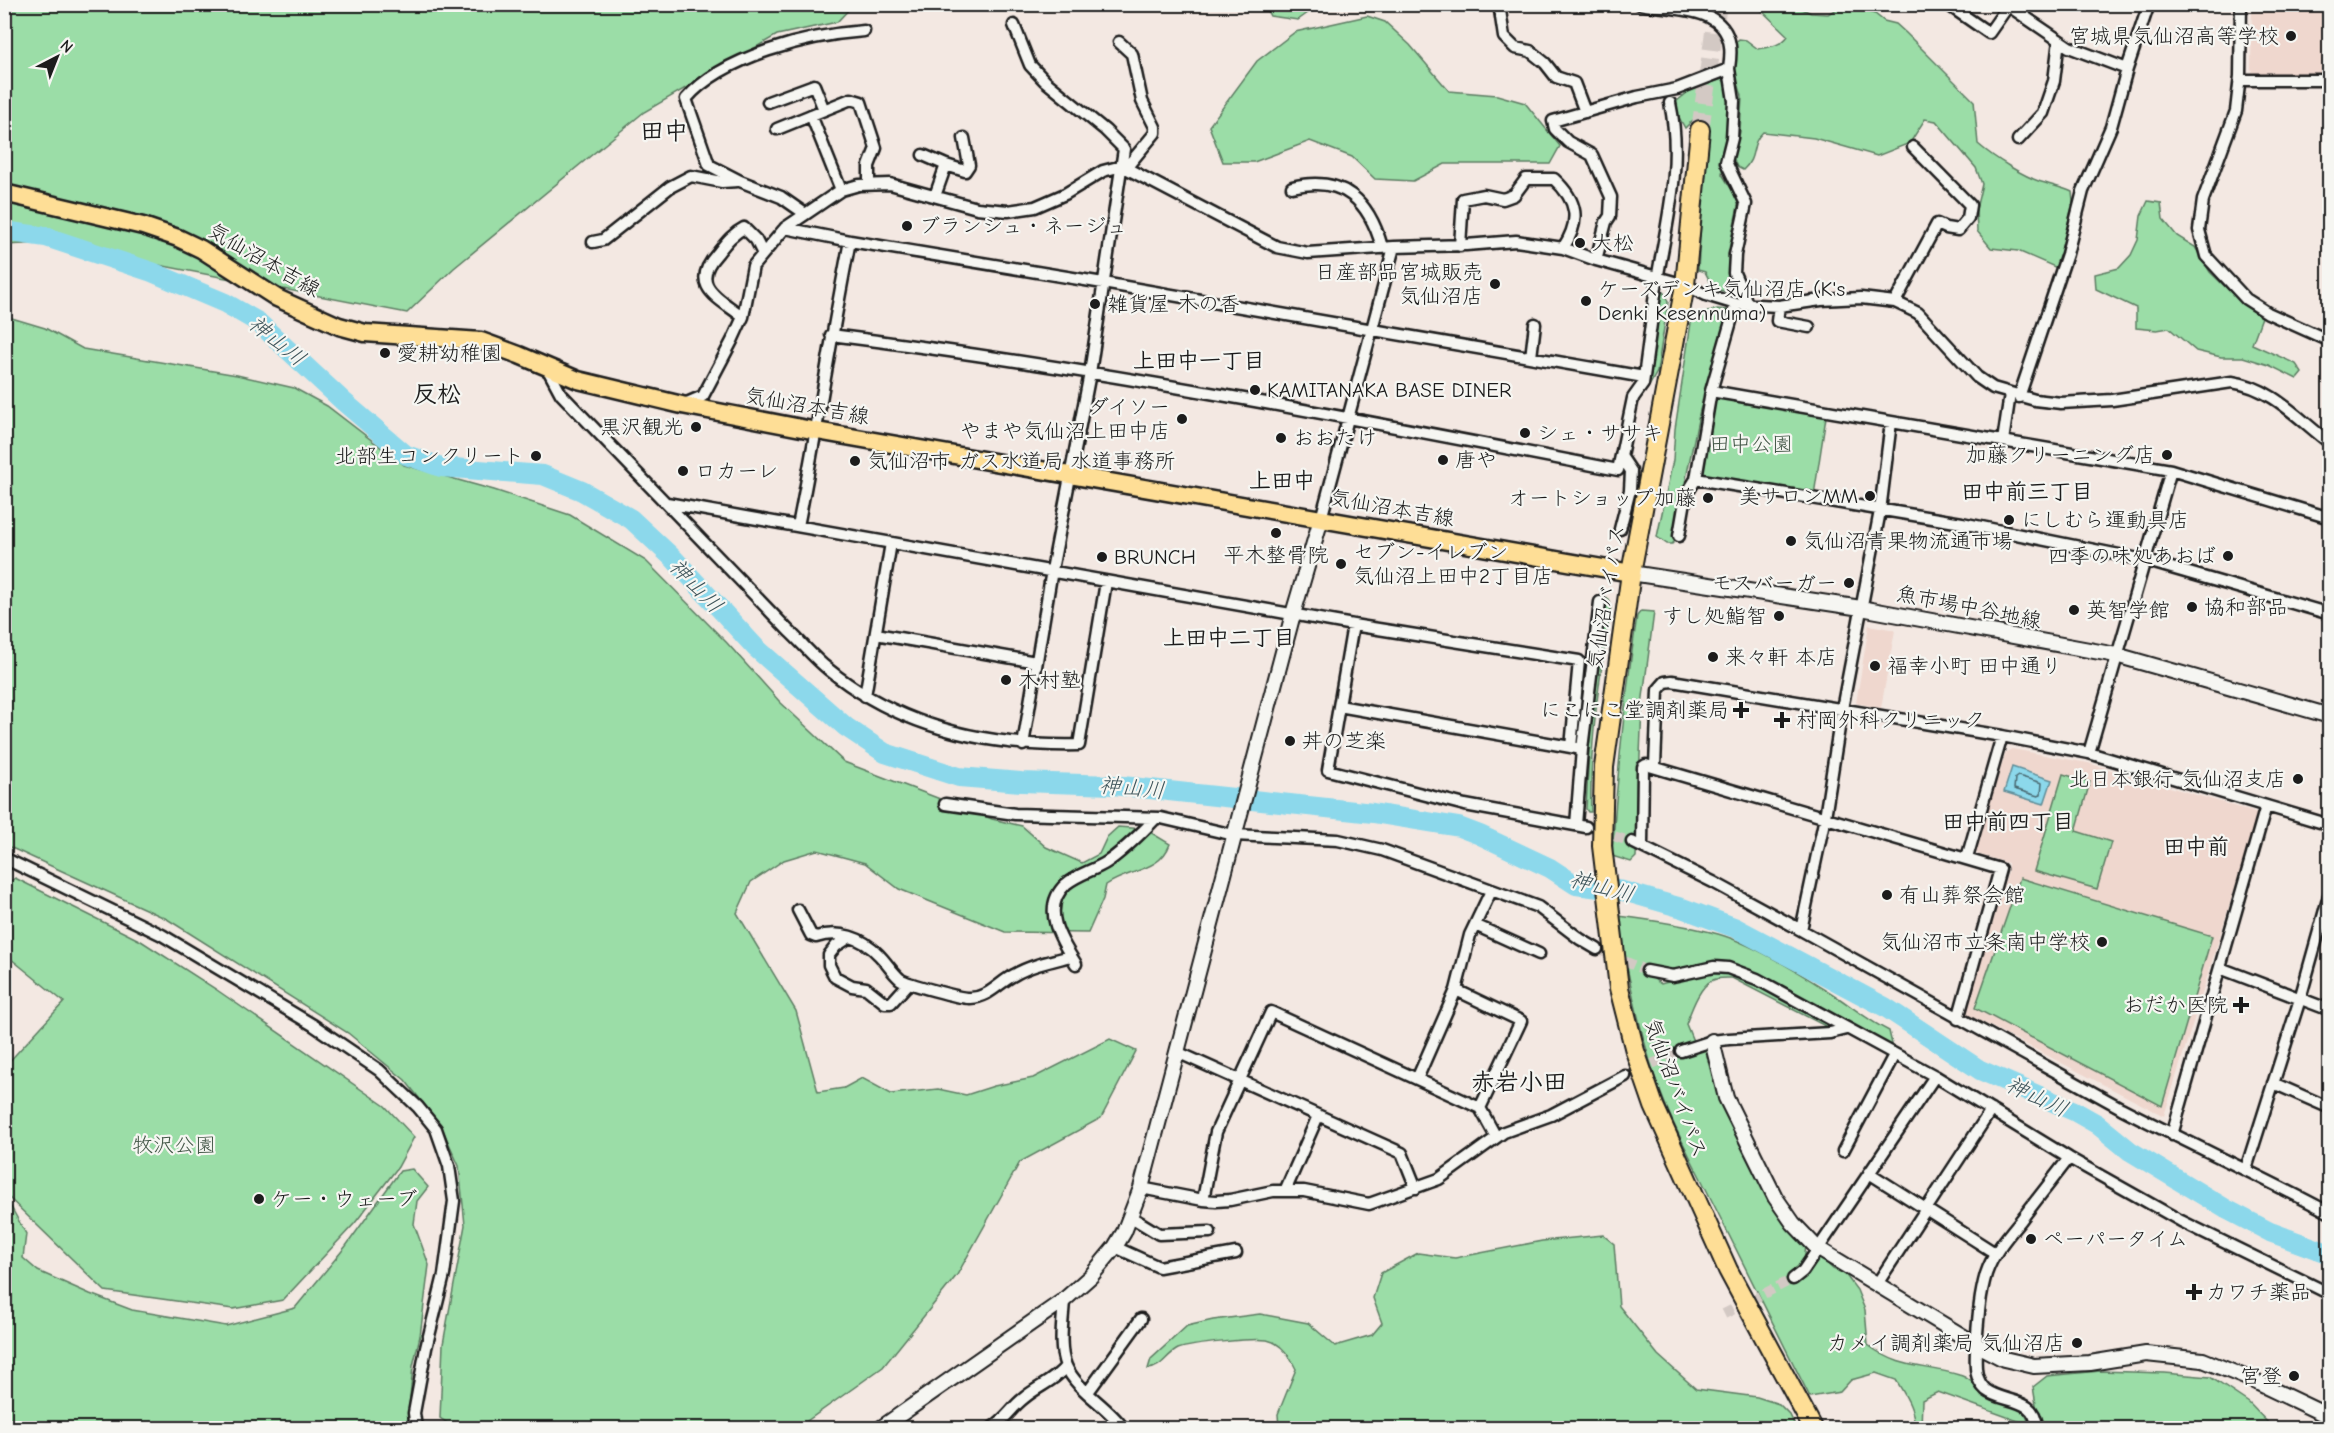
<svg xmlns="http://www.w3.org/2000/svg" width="2334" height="1433" viewBox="0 0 2334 1433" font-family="'Comic Neue','Klee One',sans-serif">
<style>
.built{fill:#efd7ce}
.green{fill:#9bdda7;stroke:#5c7c62;stroke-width:1.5}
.water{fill:#8cd8eb;stroke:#5f8d98;stroke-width:1.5}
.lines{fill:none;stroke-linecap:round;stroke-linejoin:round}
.shore{stroke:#49676f;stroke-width:1.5}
.river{stroke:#8cd8eb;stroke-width:20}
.minor-tunnel{stroke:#d3c9c4;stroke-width:10;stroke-dasharray:10 5;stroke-linecap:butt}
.trunk-tunnel{stroke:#d3c9c4;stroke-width:18;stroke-dasharray:18 9;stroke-linecap:butt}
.minor-casing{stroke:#1c1c1c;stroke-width:15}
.tertiary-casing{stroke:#1c1c1c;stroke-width:18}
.primary-casing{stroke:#1c1c1c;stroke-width:21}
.trunk-casing{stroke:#1c1c1c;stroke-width:22}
.minor{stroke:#f6f6f2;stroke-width:10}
.tertiary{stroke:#f6f6f2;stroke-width:14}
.primary{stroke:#fede96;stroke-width:16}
.trunk{stroke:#fede96;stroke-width:18}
.poi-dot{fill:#1c1c1c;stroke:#f6f6f2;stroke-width:2}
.labels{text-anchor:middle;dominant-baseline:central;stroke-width:4.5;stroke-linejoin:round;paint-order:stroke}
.poi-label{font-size:21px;fill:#1c1c1c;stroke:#f6f6f2;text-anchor:start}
.street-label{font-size:21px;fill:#1c1c1c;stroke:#f6f6f2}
.park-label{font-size:21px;fill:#425646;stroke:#f6f6f2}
.water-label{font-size:22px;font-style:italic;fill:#3e545a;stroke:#f6f6f2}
.neighbourhood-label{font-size:22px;font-weight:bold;fill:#1c1c1c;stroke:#f6f6f2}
.quarter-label{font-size:24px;font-weight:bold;fill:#1c1c1c;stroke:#f6f6f2}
</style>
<rect width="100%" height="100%" fill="#f3e8e2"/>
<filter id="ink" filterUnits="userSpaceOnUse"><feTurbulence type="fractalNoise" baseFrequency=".0167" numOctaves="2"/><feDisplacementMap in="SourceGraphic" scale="12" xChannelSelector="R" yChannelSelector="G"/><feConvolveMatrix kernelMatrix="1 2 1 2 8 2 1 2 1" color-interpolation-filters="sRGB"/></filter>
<g filter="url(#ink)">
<path class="built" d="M2252,5H2329V74L2253,75L2251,68Z
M1869,625L1895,630L1881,708L1856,703Z
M2012,749L2088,763L2258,813L2164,1116L1965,1013L2008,872V863L1977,854L1975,848L2006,752Z"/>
<path class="green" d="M4,5H853L837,22L777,35L644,112L454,268L407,313L45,243L5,245Z
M1264,5H1319L1298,20L1270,16Z
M1756,5H1794L1811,13L1828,14L1843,5L1875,14L1884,21L1896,24L1906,33L1974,101L1978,144C1993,157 2025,178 2045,183C2054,186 2063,188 2072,192L2073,202L2057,268L2018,251L1991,248L1977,231L1976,209L1982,184L1976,168L1936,121L1925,119L1910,143L1877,156L1814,138L1763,132C1749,145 1758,156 1743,170L1737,167L1733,158L1740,132L1742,96L1734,71V44L1739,39L1746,40L1758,49C1769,47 1781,46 1788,36Z
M1367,16L1385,22L1410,45L1449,91L1497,95L1525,103L1560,146L1550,164H1445L1413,181L1375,179L1352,157L1310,141L1254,162H1223L1209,126L1257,61L1295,32Z
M1722,79L1733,90L1722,174L1739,201L1728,254L1733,293L1714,289L1705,272L1698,270L1705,157L1709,136L1707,121L1697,116L1685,128L1672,105L1692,89Z
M2148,201L2161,203L2163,219L2177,236L2195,247L2210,272L2244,305L2262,317L2252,344L2296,364L2302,373L2297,379L2269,365L2243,357H2221L2196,351L2169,328L2157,330L2136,328V308L2096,289L2095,274L2119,268L2131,255L2138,240L2141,216Z
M1662,291L1664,293L1668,302L1657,372L1647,390L1659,297Z
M1717,309L1727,310V317L1708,387L1700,410L1675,532L1676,540L1672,544H1667L1657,537L1673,460L1675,429L1692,316Z
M5,316L45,328L83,349L237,375L294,388L327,406L404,465L494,490L570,515L646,561L727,643L780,702L844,762L992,819L1022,826L1046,847L1082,863L1099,854L1107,837L1118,827L1145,829L1170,844C1160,872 1129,869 1106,885L1103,899L1088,933L1005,932L899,889L865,863L817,850L784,860L751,882L737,913L796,1011L818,1092L844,1088L862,1078L891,1094L938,1089L966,1095L994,1086L1033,1078L1110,1039L1136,1051L1101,1118L1020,1162L957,1275L883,1367L797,1428H455L440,1418L443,1344L465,1225L459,1166L441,1126L405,1080L348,1033L167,919L5,845Z
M1716,397L1826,417L1814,495L1702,477Z
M1606,598L1609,599L1611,606C1600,675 1589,742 1591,812H1588L1586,809C1589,751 1591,693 1600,636C1601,624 1609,613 1604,601Z
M1641,611L1654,612L1642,705L1636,857L1631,862L1612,856C1617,775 1625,696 1637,616Z
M2063,774L2090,782L2076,831L2111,842L2097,889L2034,871Z
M15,878L141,941L214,988L385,1106L414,1137L398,1167L355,1223L283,1300L233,1309L105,1291L5,1194V1066L64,1002L5,954V885Z
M2020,878L2212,936L2162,1106L1975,1008Z
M1618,916C1652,920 1685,925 1718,934C1751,943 1798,972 1828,991C1849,1004 1867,1020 1889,1031L1892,1044L1889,1049L1738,967L1651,977L1661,984L1708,971H1730L1753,981L1836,1027L1829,1028L1732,978C1726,978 1719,977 1713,980C1699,986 1691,1011 1686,1024L1693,1041L1678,1047L1682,1057L1701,1049L1707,1051L1716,1088L1735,1127L1806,1244L1804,1264L1787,1278L1791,1284L1805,1276L1817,1254L1833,1269L1845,1274L1857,1290L1865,1310L1868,1345C1901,1370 1923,1364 1959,1375C1966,1376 1972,1383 1979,1387C1997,1397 2028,1404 2030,1428H2020L2021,1422L1938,1392L1922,1400L1921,1428H1914C1916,1411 1905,1395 1896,1380L1876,1373L1851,1380L1840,1392L1810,1397C1777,1332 1745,1267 1712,1201C1691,1158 1666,1114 1652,1068C1637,1019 1626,967 1618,916Z
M412,1169L428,1187L417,1201L414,1224L429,1265L420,1336L413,1366L407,1428H5V1205L11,1207L26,1234L23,1258L38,1271L90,1294L132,1310L226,1326L295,1308L346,1246L400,1171Z
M1603,1235L1614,1244L1619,1306L1658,1355L1696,1389L1757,1397L1779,1404L1790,1415L1796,1428H1279L1278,1414L1296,1369C1290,1357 1282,1343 1267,1340C1254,1338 1191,1344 1178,1349C1166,1355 1162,1368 1148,1369L1151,1359L1187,1326L1213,1320L1260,1314L1308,1323L1335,1346L1372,1335L1382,1323L1373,1298L1381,1273L1418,1253L1455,1258L1542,1241Z
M2100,1371L2164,1373L2210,1377L2249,1403L2273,1428H2040L2033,1387L2047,1376Z"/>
<path class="water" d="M2012,767L2052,780L2044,804L2004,792Z"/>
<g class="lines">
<path class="shore" d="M2018,776L2042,783L2041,795L2038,796L2014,789L2015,778Z"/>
<path class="river" d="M4,231L46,237L152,272L225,303L258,322L344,402L406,455L441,467L543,475L582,491L631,519L674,559L756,648L846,727L885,753L959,777L1021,782L1113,785L1373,813L1459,827L1480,835L1550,868L1576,885L1623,891L1682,908L1736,928L1885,1007L1980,1070L2074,1111L2097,1124L2130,1151L2226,1209L2270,1232L2330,1254"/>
<path class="minor-tunnel" d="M1586,827L1632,842
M1597,949L1647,971
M1625,1076L1681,1051
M1724,1314L1793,1279"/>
<path class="trunk-tunnel" d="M1700,130L1718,4"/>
<defs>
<path id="minor" d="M1499,4L1504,37L1515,48L1530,51L1545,63L1556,77L1574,83L1585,112
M1640,4C1670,10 1725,5 1730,46C1731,53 1730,62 1729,69
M1947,4L1989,33L2008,6
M2006,4L2069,47L2127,69
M2241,4L2240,76L2236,111L2203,200L2199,230L2206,256L2246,299L2268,313L2330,341
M1014,25L1030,65L1045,81L1105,130L1124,149L1090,373L1052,570L1023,745
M1119,42L1132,54L1142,101L1155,127V133L1126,168
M2240,80H2330
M768,102L814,85L824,110
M811,115L841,190
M777,129L851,99L861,102L876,148L869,166V184
M2018,140L2043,113L2054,81L2059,40
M923,155L946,165L965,171L969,165L964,138
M1292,187C1344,175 1369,201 1382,247
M935,196L946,165
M804,213L781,197L740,181L709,165L686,99C723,56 809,35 864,31
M785,228L850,241L1103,283L1644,377
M593,242L603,240L670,187L691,176L722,182L738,181
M1460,246L1463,199L1484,195L1503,199L1514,195L1526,179H1554C1578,201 1581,221 1563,248
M1596,260L1606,222L1610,216L1611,197L1592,155L1568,142L1555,129L1553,121L1637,97L1677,89L1729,69L1734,101L1732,138L1726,162L1746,204L1735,255L1734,273L1748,305
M1895,302L1937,224L1946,228L1958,230L1968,218L1970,205L1913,147
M1736,304L1711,391L2171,470L2330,518
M1779,306L1777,321L1809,327
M743,317C719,298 688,286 717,254C725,244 732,234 744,228L756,240L763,254
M831,335C1095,368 1357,419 1618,470L1633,398L1643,384C1648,349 1652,314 1657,280C1667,221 1683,163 1670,103
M1531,357L1535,324
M547,368L561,394L789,631C802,643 814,658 828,669C900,728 988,747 1079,745L1106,582
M1711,391L1696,479L1962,523L2144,560L2330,614
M2019,397L2067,254L2083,191L2111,127L2127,69L2149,4
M682,405L703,396L732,341L743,317L753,266L785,228L841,190L859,185L890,184L977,208L1008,211L1035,207L1065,194L1103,171L1122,166L1277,247L1308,253L1394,247L1466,245L1516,241L1563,248L1596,260L1685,285L1706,295L1736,304L1779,306L1821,300L1861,298L1895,302L1918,313L1977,377L1993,388L2035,400L2061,403L2112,400L2232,382C2273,388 2298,419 2330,443
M2003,441L2010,394
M667,503L1353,625L1579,661L1571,747
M1321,519L1394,247
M798,526C817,431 831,336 850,241
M1620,529L1630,490L1631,471L1621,456
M1679,536L1686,495L1696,479
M1353,625L1328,770L1465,805L1586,827
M876,634L1036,662
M865,696L891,543
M1339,706L1582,749L1576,825
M1582,749L1600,602
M2089,753L2171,470
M1655,766L1658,690L1665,682L1672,681L2002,736L2089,753L2330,825
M945,804L1015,814L1161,818L1234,835L1338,840L1382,850L1538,907L1580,939L1597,949
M1632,842L1713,882L1801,930L2121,1108C2190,1144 2261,1176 2330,1213
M1642,846L1643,767L1646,765L2000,869L1958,1019
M4,858L162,935L313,1025L379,1070L418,1107L436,1129L449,1166L454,1201L444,1275L426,1348L414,1413L416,1428
M1967,858L2002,736
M798,910L811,935L816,937C839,930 862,937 879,955C886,962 892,972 900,979C905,983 962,999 970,998C990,997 998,983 1014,975C1031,965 1052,961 1071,956
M1475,925L1539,954
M1801,930L1825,817L1842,709L1880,511L1891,422
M850,937L836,946L829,955V965L835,977L852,986L866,988L885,1003H891L909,983
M1076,964C1061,941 1040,908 1066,884C1078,874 1095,870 1107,862C1125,850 1141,833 1156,818
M2220,968L2330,1010
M1647,971L1673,976L1714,967L1728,968L1757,979L1935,1076L2069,1158L2181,1221L2330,1294
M1456,990L1521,1021L1480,1108
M1681,1051L1712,1041L1729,1039L1830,1033L1846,1029
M1177,1052L1402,1153L1416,1188
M1417,1079L1456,990L1470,935L1491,891
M2273,1083L2330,1108
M2172,1135L2266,806
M1843,1151L1894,1055
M2246,1169L2300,999L2330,892
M1869,1173L1995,1253
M1141,1188L1203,1200L1216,1201L1230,1200L1273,1191H1304L1369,1204L1439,1179L1504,1132L1551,1115L1625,1076
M1285,1191L1318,1116
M1203,1200L1216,1132L1271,1012L1480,1108L1496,1137
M1131,1217L1159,1234L1210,1232
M1115,1247L1159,1267L1236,1253
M1793,1279L1803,1271L1935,1076
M1877,1284L1991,1110
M1064,1300C1063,1320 1058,1347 1066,1366C1077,1391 1108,1406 1123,1428
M1088,1392L1141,1319
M992,1428C1007,1418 1012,1407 1024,1398C1038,1386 1055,1381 1066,1366
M2037,1428C2036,1396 2004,1404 1986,1390C1973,1378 1976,1363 1976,1347C1978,1322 1979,1298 1986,1274C1993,1253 2007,1237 2021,1220C2037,1199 2053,1179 2069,1158"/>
<path id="tertiary" d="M1631,573L1861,608L2116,655L2330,716
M1712,1041L1726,1098L1775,1197L1793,1223L1817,1248L1977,1345L2004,1359L2034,1366L2090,1363L2146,1354L2203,1360L2252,1380L2330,1417
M881,1428L1064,1300L1091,1276L1115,1247L1124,1232L1141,1188L1293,614L1321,519"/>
<path id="primary" d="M4,193L143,226L178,238L201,249L277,298L339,326L365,333L481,341L519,355L578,380L682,405L817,431L1631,573"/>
<path id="trunk" d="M1700,130L1685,285L1631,573L1604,767L1602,846L1619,988L1635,1051L1654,1106L1728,1270L1813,1428"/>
</defs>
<use href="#minor" class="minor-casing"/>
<use href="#tertiary" class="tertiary-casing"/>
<use href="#primary" class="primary-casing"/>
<use href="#trunk" class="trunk-casing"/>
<use href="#minor" class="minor"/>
<use href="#tertiary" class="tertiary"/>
<use href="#primary" class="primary"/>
<use href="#trunk" class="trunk"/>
</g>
</g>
<g class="poi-dot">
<circle cx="2291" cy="36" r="6"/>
<circle cx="907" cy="226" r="6"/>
<circle cx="1580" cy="243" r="6"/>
<circle cx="1495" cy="284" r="6"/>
<circle cx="1586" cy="301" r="6"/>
<circle cx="1095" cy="304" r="6"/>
<circle cx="385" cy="353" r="6"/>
<circle cx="1255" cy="390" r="6"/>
<circle cx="1182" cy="419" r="6"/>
<circle cx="696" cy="427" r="6"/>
<circle cx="1525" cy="433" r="6"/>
<circle cx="1281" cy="438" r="6"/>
<circle cx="2167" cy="455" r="6"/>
<circle cx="536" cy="456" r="6"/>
<circle cx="1443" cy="460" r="6"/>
<circle cx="855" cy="461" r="6"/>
<circle cx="683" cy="471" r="6"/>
<circle cx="1870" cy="496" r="6"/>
<circle cx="1708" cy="498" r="6"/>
<circle cx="2009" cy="520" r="6"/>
<circle cx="1276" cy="533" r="6"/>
<circle cx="1791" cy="541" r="6"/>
<circle cx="2228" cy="556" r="6"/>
<circle cx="1102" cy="557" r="6"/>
<circle cx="1341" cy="564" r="6"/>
<circle cx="1849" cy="583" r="6"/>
<circle cx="2192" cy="607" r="6"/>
<circle cx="2074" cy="610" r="6"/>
<circle cx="1779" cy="616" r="6"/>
<circle cx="1713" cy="657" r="6"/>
<circle cx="1875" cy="666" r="6"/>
<circle cx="1006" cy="680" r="6"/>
<path d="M1738 701h6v6h6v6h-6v6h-6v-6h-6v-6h6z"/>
<path d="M1779 711h6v6h6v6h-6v6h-6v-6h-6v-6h6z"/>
<circle cx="1290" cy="741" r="6"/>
<circle cx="2298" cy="779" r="6"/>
<circle cx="1887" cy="895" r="6"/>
<circle cx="2102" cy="942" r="6"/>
<path d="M2238 996h6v6h6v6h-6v6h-6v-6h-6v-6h6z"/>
<circle cx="259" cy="1199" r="6"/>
<circle cx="2031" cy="1239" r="6"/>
<path d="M2191 1283h6v6h6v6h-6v6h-6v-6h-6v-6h6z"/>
<circle cx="2077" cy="1343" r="6"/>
<circle cx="2294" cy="1376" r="6"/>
</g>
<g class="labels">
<g class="poi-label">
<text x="2279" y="36" text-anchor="end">宮城県気仙沼高等学校</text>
<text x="919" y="226">ブランシュ・ネージュ</text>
<text x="1592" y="243">大松</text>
<text x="1483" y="272" text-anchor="end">日産部品宮城販売<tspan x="1483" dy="24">気仙沼店</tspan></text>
<text x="1598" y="289">ケーズデンキ気仙沼店 (K's<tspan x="1598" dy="24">Denki Kesennuma)</tspan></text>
<text x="1107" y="304">雑貨屋 木の香</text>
<text x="397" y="353">愛耕幼稚園</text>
<text x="1267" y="390">KAMITANAKA BASE DINER</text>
<text x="1170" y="407" text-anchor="end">ダイソー<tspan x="1170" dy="24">やまや気仙沼上田中店</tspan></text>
<text x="684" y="427" text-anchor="end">黒沢観光</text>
<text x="1537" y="433">シェ・ササキ</text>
<text x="1293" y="438">おおたけ</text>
<text x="2155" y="455" text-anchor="end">加藤クリーニング店</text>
<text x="524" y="456" text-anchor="end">北部生コンクリート</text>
<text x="1455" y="460">唐や</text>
<text x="867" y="461">気仙沼市 ガス水道局 水道事務所</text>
<text x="695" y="471">ロカーレ</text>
<text x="1858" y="496" text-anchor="end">美サロンMM</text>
<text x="1696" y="498" text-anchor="end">オートショップ加藤</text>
<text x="2021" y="520">にしむら運動具店</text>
<text x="1803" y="541">気仙沼青果物流通市場</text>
<text x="1353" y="552">セブン-イレブン<tspan x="1353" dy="24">気仙沼上田中2丁目店</tspan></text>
<text x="1276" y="555" text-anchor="middle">平木整骨院</text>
<text x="2216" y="556" text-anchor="end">四季の味処あおば</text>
<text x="1114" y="557">BRUNCH</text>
<text x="1837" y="583" text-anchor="end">モスバーガー</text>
<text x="2204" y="607">協和部品</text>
<text x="2086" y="610">英智学館</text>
<text x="1767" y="616" text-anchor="end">すし処鮨智</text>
<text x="1725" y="657">来々軒 本店</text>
<text x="1887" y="666">福幸小町 田中通り</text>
<text x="1018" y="680">木村塾</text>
<text x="1729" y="710" text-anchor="end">にこにこ堂調剤薬局</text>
<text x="1796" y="720">村岡外科クリニック</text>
<text x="1302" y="741">丼の芝楽</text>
<text x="2286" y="779" text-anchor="end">北日本銀行 気仙沼支店</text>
<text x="1899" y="895">有山葬祭会館</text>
<text x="2090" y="942" text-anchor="end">気仙沼市立条南中学校</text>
<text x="2228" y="1005" text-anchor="end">おだか医院</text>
<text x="271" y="1199">ケー・ウェーブ</text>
<text x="2043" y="1239">ペーパータイム</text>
<text x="2206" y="1292">カワチ薬品</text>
<text x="2065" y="1343" text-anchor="end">カメイ調剤薬局 気仙沼店</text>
<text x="2282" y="1376" text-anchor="end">宮登</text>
</g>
<g class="street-label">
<text transform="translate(264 260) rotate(30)">気仙沼本吉線</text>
<text transform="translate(807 406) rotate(10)">気仙沼本吉線</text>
<text transform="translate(1392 508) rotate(10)">気仙沼本吉線</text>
<text transform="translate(1606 597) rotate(-81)">気仙沼バイパス</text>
<text transform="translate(1969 607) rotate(11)">魚市場中谷地線</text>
<text transform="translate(1676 1088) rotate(70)">気仙沼バイパス</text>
</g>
<g class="park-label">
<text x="1751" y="444">田中公園</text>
<text x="174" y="1145">牧沢公園</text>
</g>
<g class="water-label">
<text transform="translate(277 341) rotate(39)">神山川</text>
<text transform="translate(696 586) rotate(46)">神山川</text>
<text transform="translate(1132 788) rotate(5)">神山川</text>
<text transform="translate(1602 887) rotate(15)">神山川</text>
<text transform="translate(2037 1097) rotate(25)">神山川</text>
</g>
<g class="neighbourhood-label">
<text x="1199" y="361">上田中一丁目</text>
<text x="1282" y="481">上田中</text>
<text x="2027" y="492">田中前三丁目</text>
<text x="1229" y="638">上田中二丁目</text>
<text x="2008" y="822">田中前四丁目</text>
<text x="2196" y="847">田中前</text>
</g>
<g class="quarter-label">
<text x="664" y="131">田中</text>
<text x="437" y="394">反松</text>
<text x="1519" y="1082">赤岩小田</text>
</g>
</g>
<rect width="2334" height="1433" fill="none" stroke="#f6f6f2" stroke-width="24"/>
<rect x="12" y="12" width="2310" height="1409" fill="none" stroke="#1c1c1c" stroke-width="2" filter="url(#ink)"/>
<g transform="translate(57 57) rotate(42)" stroke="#f6f6f2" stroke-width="4.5" paint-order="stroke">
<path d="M0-4.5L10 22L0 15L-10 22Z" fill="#1c1c1c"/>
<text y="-9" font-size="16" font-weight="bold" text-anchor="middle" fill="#1c1c1c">N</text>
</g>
</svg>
